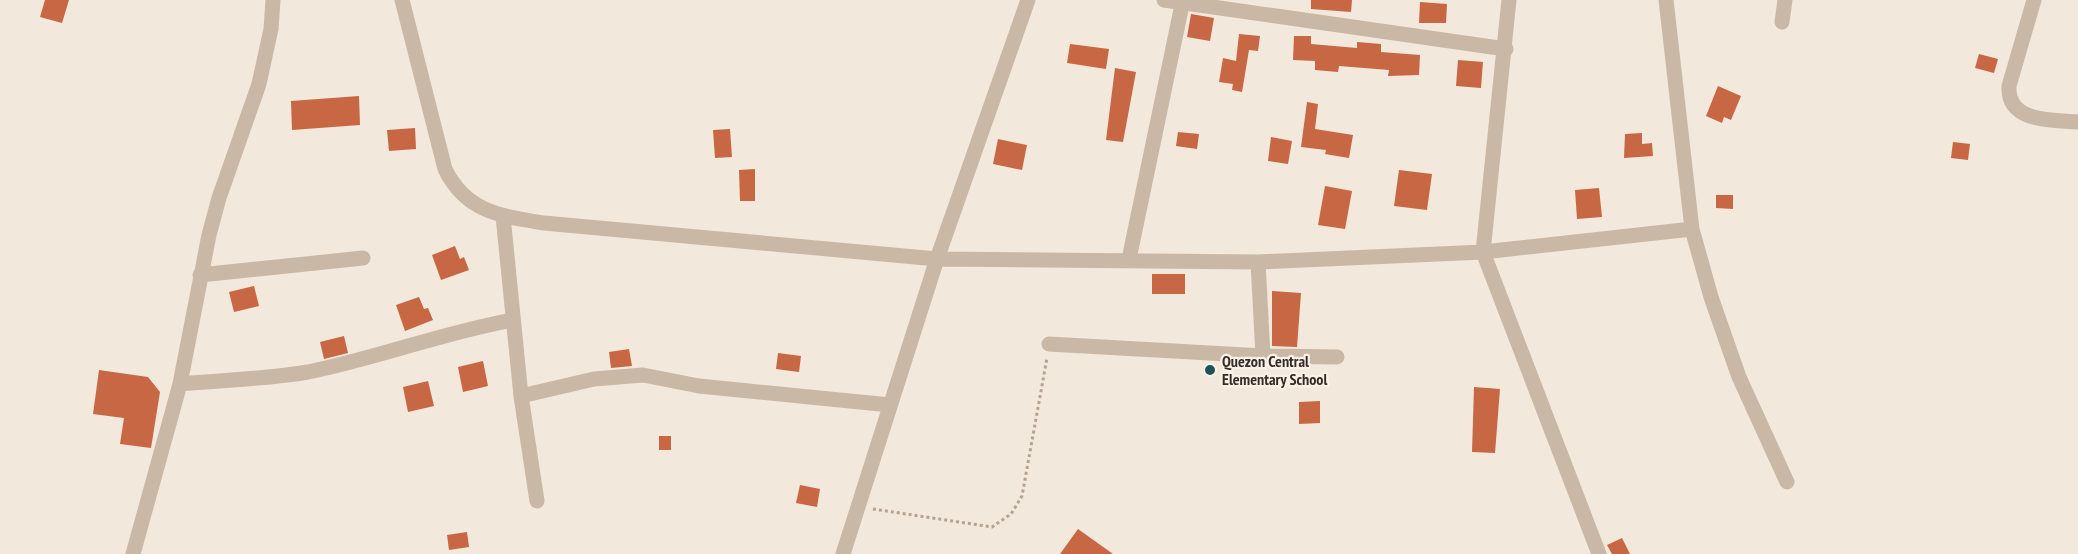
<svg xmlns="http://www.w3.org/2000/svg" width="2078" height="554" viewBox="0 0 2078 554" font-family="'PT Sans Narrow',sans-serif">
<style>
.building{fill:#c76743}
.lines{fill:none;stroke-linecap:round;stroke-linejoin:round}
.path{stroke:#b6a291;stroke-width:3;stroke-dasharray:3 3;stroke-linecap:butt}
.minor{stroke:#cab8a6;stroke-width:15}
.poi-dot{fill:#1c5358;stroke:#faf2e7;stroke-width:2}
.labels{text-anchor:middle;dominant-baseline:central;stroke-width:4.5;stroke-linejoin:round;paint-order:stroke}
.poi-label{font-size:16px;font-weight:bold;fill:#362c27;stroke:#faf2e7;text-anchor:start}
</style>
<rect width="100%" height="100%" fill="#f2e8db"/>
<path class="building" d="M45,0H69L62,23L40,17Z
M1311,0H1352L1351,12L1311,9Z
M1420,2L1447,4L1446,23H1419Z
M1191,14L1214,18L1210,41L1187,37Z
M1239,34L1260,36L1258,51L1249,50L1242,92L1232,90L1233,84L1219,82L1223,58L1236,61Z
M1294,36H1311V44L1357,48V42L1381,44V52L1420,55L1419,75L1388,76L1389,70L1339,66L1338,72L1315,70V61L1293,60Z
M1070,44L1109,49L1106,69L1067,63Z
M1979,54L1998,59L1994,73L1975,68Z
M1458,60L1483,62L1481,88L1456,86Z
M1115,68L1136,72L1123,142L1106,140Z
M1718,86L1741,96L1731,120L1724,117L1722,123L1706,116Z
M359,96L360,125L292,130L291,101Z
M1307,102L1318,104L1315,129L1353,135L1349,158L1325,154L1326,150L1301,147Z
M415,128L416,149L389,151L387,130Z
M730,129L732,157L715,158L713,130Z
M1178,132L1199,134L1197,149L1176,146Z
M1642,133V144L1652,143L1653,156L1624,158L1625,134Z
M1271,137L1292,141L1288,164L1268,161Z
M998,139L1027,145L1022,170L993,164Z
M1953,142L1970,144L1968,160L1951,158Z
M755,169V201H740L739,170Z
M1399,170L1432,174L1427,210L1394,206Z
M1325,186L1352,191L1345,229L1318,225Z
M1599,188L1602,217L1577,219L1575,190Z
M1716,195H1733V209L1716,208Z
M455,246L460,259L464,257L469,270L441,280L432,255Z
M1152,274H1185V294H1152Z
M254,286L259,306L234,312L229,292Z
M1272,291L1301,293L1297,347L1272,346Z
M419,297L424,309L428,308L433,320L405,331L396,305Z
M344,336L348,353L324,359L320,342Z
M629,349L632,366L611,368L609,352Z
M778,353L801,356L799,372L776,369Z
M483,361L488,386L463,392L458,367Z
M99,370L148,377L160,392L151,448L120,444L124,418L93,414Z
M428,381L434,406L408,412L403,387Z
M1474,387L1500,389L1495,453L1472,452Z
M1320,401V423L1299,424V402Z
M659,436H671V450H659Z
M800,485L820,489L817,507L796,503Z
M1078,529L1113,554H1060Z
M467,532L469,547L449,550L447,535Z
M1622,538L1630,554H1612L1607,545Z"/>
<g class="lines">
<path class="path" d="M873,509L992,527L1011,514L1022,496L1047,358"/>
<path class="minor" d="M402,0L445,169C466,212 500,216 544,223L937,259L1258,262L1483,252L1692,229
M1164,0L1506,49
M1509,0L1483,252L1599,554
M1666,0L1692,229L1711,297L1739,377L1787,482
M2034,0L2009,86C2007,122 2050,120 2078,122
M1782,22L1785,0
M503,216L521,396L537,501
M1129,259L1183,0
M1258,262L1263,356
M200,275L363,258
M1049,344L1263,356L1337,357
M180,384C223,380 267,379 308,372C378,358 444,332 513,320
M521,396L594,379L643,375L699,386L890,405
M133,554L180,384L209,235L219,198L259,84L271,29L273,0
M843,554L937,259L1028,0"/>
</g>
<circle class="poi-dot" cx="1210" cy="370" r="6"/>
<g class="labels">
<g class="poi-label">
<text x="1222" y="361">Quezon Central<tspan x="1222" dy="18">Elementary School</tspan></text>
</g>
</g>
</svg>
